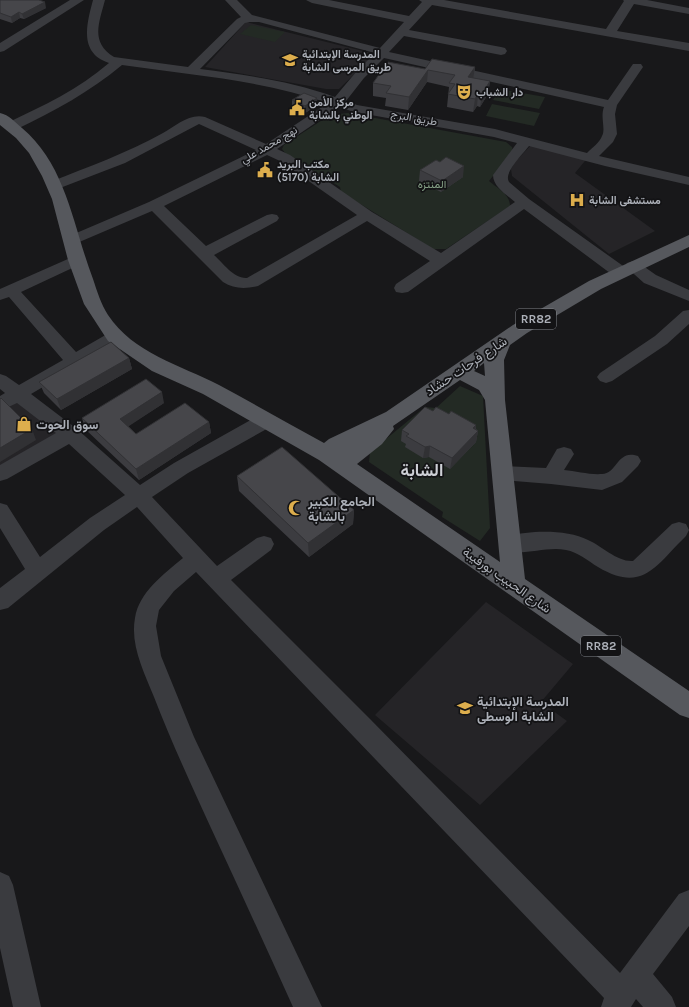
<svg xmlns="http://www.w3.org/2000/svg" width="689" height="1007" viewBox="0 0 689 1007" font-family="Karla,Vazirmatn,sans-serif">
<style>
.built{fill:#252427}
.green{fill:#232a24}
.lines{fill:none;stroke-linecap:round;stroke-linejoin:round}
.minor{fill:#3a3b3f;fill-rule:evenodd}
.major{fill:#56585d;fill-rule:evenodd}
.wall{fill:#3c3c40}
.shaded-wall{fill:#313134}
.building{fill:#46464a;stroke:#313134}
.labels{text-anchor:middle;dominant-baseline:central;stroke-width:3.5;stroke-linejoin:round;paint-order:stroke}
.far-poi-label{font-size:11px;font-weight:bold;fill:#acb0b8;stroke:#131315;text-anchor:start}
.far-street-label{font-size:11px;fill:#acb0b8;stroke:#131315}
.far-park-label{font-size:11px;fill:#86a187;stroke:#131315}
.shield{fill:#131315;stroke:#7e8187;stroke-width:1}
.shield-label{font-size:12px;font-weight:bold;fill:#acb0b8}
.street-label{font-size:13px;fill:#acb0b8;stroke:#131315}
.poi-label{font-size:13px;font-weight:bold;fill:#acb0b8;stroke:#131315;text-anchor:start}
.district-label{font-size:17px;font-weight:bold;fill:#cdcfd5;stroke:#131315}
</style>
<rect width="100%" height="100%" fill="#18181a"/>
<path class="built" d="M246,22L375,54L339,89H326L205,67Z
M534,142L589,156L575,173L655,231L609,254L512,176L511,169L514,163Z
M16,399L68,441L0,481V408Z
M486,602L573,664L541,702L567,721L480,805L375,715Z"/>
<path class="green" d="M251,25L285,32L275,42L240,34Z
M500,89L545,97L539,109L493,100Z
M492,104L540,113L534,126L486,116Z
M348,113L506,142L512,147L513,151L489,181C497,188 510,194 510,206L446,249H433L341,192L340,187L286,154L282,149L284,145L330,115Z
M460,386L483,396L490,528L480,541L442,517L443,512L369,462L370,452L425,407L436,408Z"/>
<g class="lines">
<path class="minor" d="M70,0H84L4,51L0,52V43Z
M93,0H105C99,23 90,42 114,57L188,67L237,19L241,17L225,0H237L252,15L380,48L404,22L312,3L306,0H329L409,16L422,2L419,0H444L606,29L624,1L623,0H647L689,8V14L634,4L617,31L689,43V51L432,5L409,30L501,47L505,48L507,51L505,54L501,55L404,36L389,52L608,100L633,64H641L643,67L617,105L615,114L617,134L613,142L599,156L689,177V185L605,166L529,146C523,154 503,173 509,182L529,199L626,268L628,272L626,276L620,277L614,276L524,209L408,292L402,293L396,292L394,288L396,284L430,261L367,221L258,286C245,289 234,289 223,282L152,211L77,243L72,245L67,243L64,240L67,237L149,202L256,150L199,124L125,163L60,188L55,189L50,188L48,185L50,182C88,167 127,153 163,133C176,126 189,113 205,117L266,144L328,103C262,80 191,75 122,65C90,92 54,111 17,129H7L5,126L7,123C43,106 79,89 109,63C78,53 87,23 93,0ZM250,22H259L375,53L356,72L335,97C291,81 246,75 200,69L245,23ZM384,58L604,107C600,117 606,129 602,136C600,142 592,148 587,153L495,129L357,105L346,101L364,78ZM339,107L354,112L494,137L517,143L493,175C493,187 507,195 515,202L441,253L372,212L290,155L277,149ZM267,155L280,161L357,215L247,278C234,279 223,263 214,255L277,221L279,218L277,215L272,214L267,215L206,246L164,206Z
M77,255L83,257L85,260L83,263L21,292L76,352L109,333L115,331L121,333L124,337L121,341L31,394L77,429L140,485L174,463L258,416L265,414L272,416L274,421L272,426L188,473L152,497L217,566L257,538L264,536L271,538L274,544L271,550L231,580L371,720L620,973L679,894L689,890V926L653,974L672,997L676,1007H643L636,999L631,1007H601L604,998L196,572L174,591L159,610L156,626L161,656L194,737L322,1007H293C268,952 243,897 217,841C195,793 173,746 154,697C144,672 130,645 135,618C139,592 164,574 183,558L137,507L104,530L8,608L0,610V588L25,569L0,528V503L7,505L40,557L90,518L125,495L69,444L7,479L0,481V465L56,433L17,403L0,411V396L5,393L0,389V374L6,376L19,385L63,360L9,297L0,300V289Z
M633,261L639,263L656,275L689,290V301L644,283L625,266L627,263Z
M689,310V324L667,344L612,381L606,383L600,381L597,377L600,373L655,336L683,311Z
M564,447L571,449L574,454L564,470C576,471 590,475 602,474C618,473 617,449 638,456L641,461L638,466L622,482L602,490L551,484L503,480L496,478L493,473L496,468L503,466L546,468L557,449Z
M679,522L686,524L689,530L686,536C656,565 643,594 598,567C588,561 578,552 566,550C545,546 522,557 503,550L500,544L503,538C526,530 566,529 588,540C602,546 617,562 633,561L672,524Z
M0,872L9,876L13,885L41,1007H13L0,948Z"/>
<path class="major" d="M0,113C9,115 15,122 22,128C67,166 73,227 93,279C97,291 101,304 108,315C133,353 180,365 219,385C254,404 289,424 324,443L329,439L386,412L513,325L589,281L689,235V247L601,289L527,333L510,345L504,360L505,400L525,579L689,691V718L680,715L319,460L203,394L152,371L108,341L84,304L68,260L52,199L42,176L29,153L16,138L0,125ZM484,363L485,376L474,371ZM460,380L479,390L485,400L500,562L357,464L382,444L394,429L393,426Z"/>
</g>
<path class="wall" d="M0,0L46,8L24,19L20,18L12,23L0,19Z
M475,67L474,78L490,81L488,94L480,107L477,106L473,112L447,107L449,87L427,82L408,110L385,106L386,98L373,96V83L425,69Z
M292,100L317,106L305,113L292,107Z
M440,162L463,177L441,192L419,181L420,170Z
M129,358L132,369L61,410L44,393L39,382Z
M164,403L128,426L136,434L209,422L211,433L139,480L85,429L82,418Z
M433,411L476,425V429L478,431L476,442L450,469L429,457L423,458L405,447L406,444L401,441L402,430Z
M237,476L354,510L353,524L309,557L239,491Z"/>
<path class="shaded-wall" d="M45,2L46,8L24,19L22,14Z
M19,12L20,18L12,23L11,17Z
M475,67L473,80L468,77Z
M428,70L427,82L408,110L409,97Z
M490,81L488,94L480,107L482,94Z
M478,94L477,106L473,112L475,99Z
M317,98V106L305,113V106Z
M464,166L463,177L441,192L442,181Z
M129,358L132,369L61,410L57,399Z
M162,392L164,403L123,430L120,419Z
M209,422L211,433L139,480L136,469Z
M476,425L475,434L478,431L476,442L450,469L452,458L473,428Z
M32,429L36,440L0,462V448Z
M430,446L429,457L423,458L425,447Z
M354,510L353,524L309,557L308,543Z"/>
<path class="building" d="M0,0H39L45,2L22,14L19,12L11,17L0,13Z
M432,59L475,67L468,77L490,81L482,94H478L475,99L448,94L455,84L449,83L455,75L428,70L409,97L386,93L391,86L373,83L388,62L425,69Z
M304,93L317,98L305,106L292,100Z
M446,157L464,166L442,181L420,170L436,160L440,162Z
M111,342L129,358L57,399L39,382Z
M146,379L162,392L120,419L136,434L185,403L209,422L136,469L82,418Z
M1,398L32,429L0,448V399Z
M425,407L433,411L436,407L449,414L451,411L476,425L473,428L478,431L452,458L430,446L425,447L406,436L409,434L402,430Z
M282,447L354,510L308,543L237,476Z"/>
<defs>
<symbol id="school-bare" viewBox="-9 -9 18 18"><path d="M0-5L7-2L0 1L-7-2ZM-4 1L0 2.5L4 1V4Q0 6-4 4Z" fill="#ddae4d" stroke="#131315" stroke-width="2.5" paint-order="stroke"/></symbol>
<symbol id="theatre-bare" viewBox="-9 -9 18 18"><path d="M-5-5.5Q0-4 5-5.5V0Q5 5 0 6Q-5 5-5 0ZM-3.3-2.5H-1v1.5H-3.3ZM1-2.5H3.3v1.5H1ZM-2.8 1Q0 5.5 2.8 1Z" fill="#ddae4d" stroke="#131315" stroke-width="2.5" paint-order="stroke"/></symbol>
<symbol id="civic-bare" viewBox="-9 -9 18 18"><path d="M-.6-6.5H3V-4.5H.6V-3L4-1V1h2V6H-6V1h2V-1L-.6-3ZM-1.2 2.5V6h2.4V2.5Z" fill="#ddae4d" stroke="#131315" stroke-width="2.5" paint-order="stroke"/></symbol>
<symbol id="hospital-bare" viewBox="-9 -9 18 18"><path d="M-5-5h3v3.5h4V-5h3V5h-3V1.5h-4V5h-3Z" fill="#ddae4d" stroke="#131315" stroke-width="2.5" paint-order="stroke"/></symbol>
<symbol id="shop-bare" viewBox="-9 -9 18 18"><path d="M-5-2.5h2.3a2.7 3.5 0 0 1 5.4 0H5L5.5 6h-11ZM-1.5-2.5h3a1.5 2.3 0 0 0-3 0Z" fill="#ddae4d" stroke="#131315" stroke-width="2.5" paint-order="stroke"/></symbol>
<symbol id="mosque-bare" viewBox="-9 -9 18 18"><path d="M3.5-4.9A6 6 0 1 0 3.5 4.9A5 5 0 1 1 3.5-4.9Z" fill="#ddae4d" stroke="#131315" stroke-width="2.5" paint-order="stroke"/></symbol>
</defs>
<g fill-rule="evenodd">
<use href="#school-bare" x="279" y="49" width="22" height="22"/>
<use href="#theatre-bare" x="453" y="81" width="22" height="22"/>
<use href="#civic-bare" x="286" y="97" width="22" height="22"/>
<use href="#civic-bare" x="254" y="159" width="22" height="22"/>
<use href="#hospital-bare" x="566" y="189" width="22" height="22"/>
<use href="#shop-bare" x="13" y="413" width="22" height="22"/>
<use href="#mosque-bare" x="285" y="497" width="22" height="22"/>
<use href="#school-bare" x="454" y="697" width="22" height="22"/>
</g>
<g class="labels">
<g class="far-poi-label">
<text x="302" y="54">المدرسة الإبتدائية<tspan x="302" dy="13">طريق المرسى الشابة</tspan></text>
<text x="476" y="92">دار الشباب</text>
<text x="309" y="102">مركز الأمن<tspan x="309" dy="13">الوطني بالشابة</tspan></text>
<text x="277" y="164">مكتب البريد<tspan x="277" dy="13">الشابة (5170)</tspan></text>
<text x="589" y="200">مستشفى الشابة</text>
</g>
<g class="far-street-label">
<text transform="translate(414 118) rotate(10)">طريق البرج</text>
<text transform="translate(269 145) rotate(-30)">نهج محمد علي</text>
</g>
<g class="far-park-label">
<text x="432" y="184">المنتزه</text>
</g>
<g class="shield">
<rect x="516" y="309" width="40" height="20" rx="3"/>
<rect x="581" y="636" width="40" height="20" rx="3"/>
</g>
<g class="shield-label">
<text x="536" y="319">RR82</text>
<text x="601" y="646">RR82</text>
</g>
<g class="street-label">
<text transform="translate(466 366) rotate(-34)">شارع فرحات حشاد</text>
<text transform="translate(507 580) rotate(35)">شارع الحبيب بورقيبة</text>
</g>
<g class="poi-label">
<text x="36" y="424">سوق الحوت</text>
<text x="308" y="501">الجامع الكبير<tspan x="308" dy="15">بالشابة</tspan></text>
<text x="477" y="701">المدرسة الإبتدائية<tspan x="477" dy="15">الشابة الوسطى</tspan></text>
</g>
<g class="district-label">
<text x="422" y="470">الشابة</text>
</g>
</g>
</svg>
